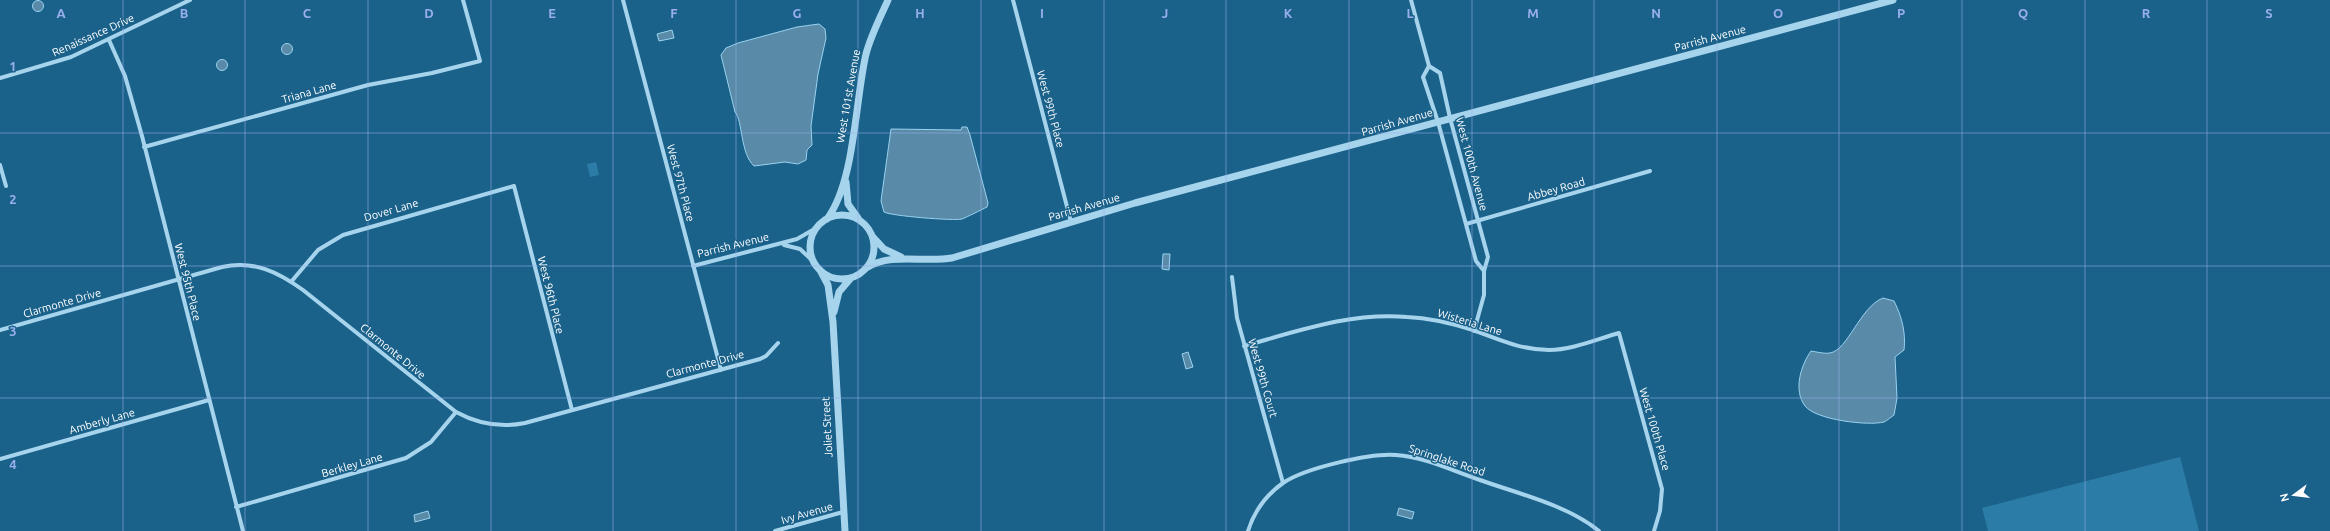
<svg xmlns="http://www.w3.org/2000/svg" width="2330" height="531" viewBox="0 0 2330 531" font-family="Ubuntu,sans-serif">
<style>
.green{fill:#2b7ca7}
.water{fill:#598aa7;stroke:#9ad2ef}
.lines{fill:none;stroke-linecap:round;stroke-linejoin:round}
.minor{stroke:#a7d4ed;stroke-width:4}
.tertiary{stroke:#a7d4ed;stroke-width:7}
.grid{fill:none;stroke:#99afed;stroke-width:1;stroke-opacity:0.55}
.labels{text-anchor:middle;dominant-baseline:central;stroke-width:3;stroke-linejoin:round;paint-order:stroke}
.street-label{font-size:11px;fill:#fff;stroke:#1b628b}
.grid-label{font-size:13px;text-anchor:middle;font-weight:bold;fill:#99afed;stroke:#1b628b;stroke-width:3;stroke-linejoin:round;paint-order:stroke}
</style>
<rect width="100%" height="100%" fill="#1b628b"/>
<path class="green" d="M596,162L599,175L590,177L587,164Z
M2180,457L2199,531H1988L1982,508Z"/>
<path class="water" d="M32.5 6a5.5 5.5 0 1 1 11 0a5.5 5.5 0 1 1-11 0Z
M819,24L825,29L826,38L818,74L811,126L812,145L807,150L806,160L798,164L785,162L754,166C740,153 743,121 735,112L721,55L726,48L738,43L797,27Z
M672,30L674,38L659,41L657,34Z
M281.5 49a5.5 5.5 0 1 1 11 0a5.5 5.5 0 1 1-11 0Z
M216.5 65a5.5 5.5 0 1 1 11 0a5.5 5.5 0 1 1-11 0Z
M962,127H967L970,135L988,203L987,207C981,210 967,217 962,219C954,221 891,216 884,212L881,201L891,129L961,130Z
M1163,254H1170L1169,270L1162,269Z
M1883,298L1894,301C1902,317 1906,333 1904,350L1895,357L1897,398L1894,415C1891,417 1888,420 1884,422C1868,426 1816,420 1805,406C1793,390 1801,365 1811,351C1817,352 1825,354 1830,353C1848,350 1860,307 1883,298Z
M1188,352L1193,367L1186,369L1182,354Z
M1399,508L1414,512L1412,519L1397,515Z
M428,511L430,518L415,522L414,515Z"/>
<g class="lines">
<path class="minor" d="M623,0L721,370
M1013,0L1071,222
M1411,0L1429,66L1440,73L1450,118L1488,257L1484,271V295L1474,331
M109,40L125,76L142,136L243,531
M1429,66L1423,77L1438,122L1476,261L1484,271
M0,78L71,57L190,0
M144,147L368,85L432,73L480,61L463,0
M0,165L6,186
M1466,224L1650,171
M784,245L800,249L814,262
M693,266L797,239L818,227
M1232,277L1237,318L1283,483
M291,282L318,250L343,235L514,186L572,410
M0,330L222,267C254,260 278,272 303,290L456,412C478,424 500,428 525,423L760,359L766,356L778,343
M1244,346C1298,331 1351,312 1407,317C1430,318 1451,323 1473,330C1498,339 1521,350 1549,350C1572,350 1597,339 1619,333L1662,489L1660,511L1654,531
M0,459L209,400
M236,507L406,458L431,442L456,412
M775,531L843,512
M1248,531C1254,512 1266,495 1283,483C1305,468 1370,453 1396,455C1425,457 1453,471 1480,480C1519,494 1567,505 1599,531"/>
<path class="tertiary" d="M846,182L848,204L858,218
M810 247a32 32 0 1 1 64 0a32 32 0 1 1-64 0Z
M827,219C855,182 855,101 866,54C871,35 880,18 888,0
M873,237L884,249L901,257
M866,268C892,252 923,263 952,258L1135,203L1893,0
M820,270L828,285L833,322L845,531
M834,312L839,292L851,278"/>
</g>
<path class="grid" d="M123,0V531M245,0V531M368,0V531M491,0V531M613,0V531M736,0V531M858,0V531M981,0V531M1104,0V531M1226,0V531M1349,0V531M1472,0V531M1594,0V531M1717,0V531M1839,0V531M1962,0V531M2085,0V531M2207,0V531M0,133H2330M0,266H2330M0,398H2330"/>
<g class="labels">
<g class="street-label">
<text transform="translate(93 35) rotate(-24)">Renaissance Drive</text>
<text transform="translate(1710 38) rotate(-15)">Parrish Avenue</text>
<text transform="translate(309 92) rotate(-16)">Triana Lane</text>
<text transform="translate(848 96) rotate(-80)">West 101st Avenue</text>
<text transform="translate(1051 109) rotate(75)">West 99th Place</text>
<text transform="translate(1397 122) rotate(-16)">Parrish Avenue</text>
<text transform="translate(1472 164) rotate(75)">West 100th Avenue</text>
<text transform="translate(681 183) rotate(75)">West 97th Place</text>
<text transform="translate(1556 189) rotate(-16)">Abbey Road</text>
<text transform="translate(1084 207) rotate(-16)">Parrish Avenue</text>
<text transform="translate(391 210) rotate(-16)">Dover Lane</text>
<text transform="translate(733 245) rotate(-14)">Parrish Avenue</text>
<text transform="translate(188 282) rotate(76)">West 95th Place</text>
<text transform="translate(551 295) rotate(76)">West 96th Place</text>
<text transform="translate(62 303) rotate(-16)">Clarmonte Drive</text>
<text transform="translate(1470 322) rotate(17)">Wisteria Lane</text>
<text transform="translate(393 351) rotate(39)">Clarmonte Drive</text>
<text transform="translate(705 364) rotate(-15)">Clarmonte Drive</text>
<text transform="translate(1263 378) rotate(74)">West 99th Court</text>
<text transform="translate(102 421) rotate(-16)">Amberly Lane</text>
<text transform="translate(827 427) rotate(-93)">Joliet Street</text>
<text transform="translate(1655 429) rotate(74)">West 100th Place</text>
<text transform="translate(1447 460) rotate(18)">Springlake Road</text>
<text transform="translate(352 465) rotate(-16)">Berkley Lane</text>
<text transform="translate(807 513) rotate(-16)">Ivy Avenue</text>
</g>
</g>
<g class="grid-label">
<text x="61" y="18">A</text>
<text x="184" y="18">B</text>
<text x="307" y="18">C</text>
<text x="429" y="18">D</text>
<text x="552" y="18">E</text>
<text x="674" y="18">F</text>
<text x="797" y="18">G</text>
<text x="920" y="18">H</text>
<text x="1042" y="18">I</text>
<text x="1165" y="18">J</text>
<text x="1288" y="18">K</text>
<text x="1410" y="18">L</text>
<text x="1533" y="18">M</text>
<text x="1656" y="18">N</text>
<text x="1778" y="18">O</text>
<text x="1901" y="18">P</text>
<text x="2023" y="18">Q</text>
<text x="2146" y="18">R</text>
<text x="2269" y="18">S</text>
<text x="13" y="71">1</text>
<text x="13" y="204">2</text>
<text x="13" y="336">3</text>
<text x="13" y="469">4</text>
</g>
<g transform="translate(2294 495) rotate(255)" stroke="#1b628b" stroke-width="3" paint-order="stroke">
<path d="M0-3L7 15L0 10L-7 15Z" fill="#ffffff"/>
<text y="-6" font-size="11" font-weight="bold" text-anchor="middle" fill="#ffffff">N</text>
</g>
</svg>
